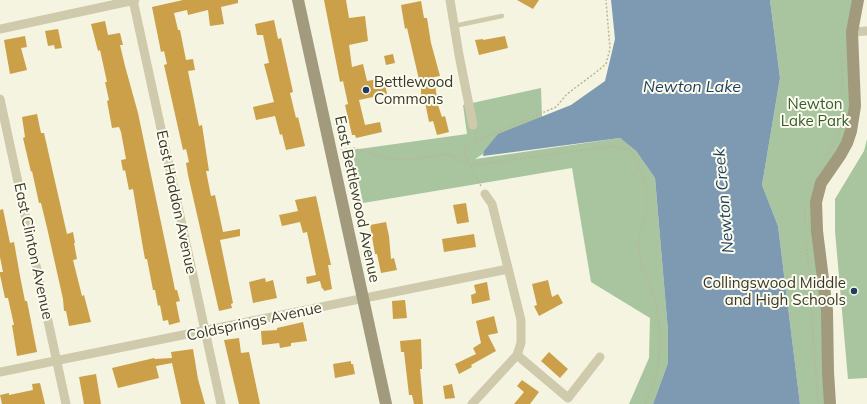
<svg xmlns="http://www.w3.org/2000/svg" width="867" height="404" viewBox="0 0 867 404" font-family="Mulish,sans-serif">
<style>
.green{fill:#a8c59f}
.water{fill:#7e9ab3}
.building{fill:#cba048}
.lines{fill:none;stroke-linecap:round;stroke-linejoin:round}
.path{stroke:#bab595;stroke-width:1.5;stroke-dasharray:2 2;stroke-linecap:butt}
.lane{stroke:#cecaab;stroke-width:4.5}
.street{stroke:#cecaab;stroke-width:9}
.secondary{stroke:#a29a7c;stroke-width:12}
.poi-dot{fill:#1e3e5f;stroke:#fbfbee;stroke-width:1.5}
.labels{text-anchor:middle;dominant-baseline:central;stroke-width:4;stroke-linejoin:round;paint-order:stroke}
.poi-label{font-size:15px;fill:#3b372b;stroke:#fbfbee;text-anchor:start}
.park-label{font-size:15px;fill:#365b2d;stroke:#fbfbee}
.street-label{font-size:15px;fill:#3b372b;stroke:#fbfbee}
.water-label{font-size:16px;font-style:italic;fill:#1e3e5f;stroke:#fbfbee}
</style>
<rect width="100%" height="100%" fill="#f4f4e1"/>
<path class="green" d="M770,0H858L854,117L818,192L830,404H800L778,226L762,185L780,78Z
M541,88L542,117L475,159L620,138L636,151L655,178L668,331V363L653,404H629L649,358L650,318L591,282L572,168L363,203L352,150L467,134L463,105Z
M867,139V378L848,379L835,231V199L864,151Z"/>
<path class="water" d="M611,0H770L780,78L762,185L778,226L800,404H653L668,363V331L655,178L636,151L620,138L483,156L484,151L498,134L571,105L605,81L615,39Z"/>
<path class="building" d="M183,0H238V3L221,7L224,24L210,26L208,10L188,15L187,10L174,13L178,30H180L186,60L193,59L195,70L188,71L199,126L202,125L209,171H206L211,196L215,195L223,232L240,229V236L220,240L233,303L231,304L232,308L219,311L188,175L186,163L189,162L186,149L183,150L164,65L167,64L164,51L161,52L152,7Z
M324,0H346L349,18L365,16L368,41L349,45L352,67L363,64L367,81L384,78L387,94L359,100L365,125L380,122L382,132L356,138L355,135H352L345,105L348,104L343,81L340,82Z
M517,0H539L533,9Z
M421,1L424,18H427L431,43L440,76L434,77L438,105L442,117L445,116L449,132L437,135L433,121L429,122L425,102L424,100H421V88L407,28L405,29L401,5Z
M274,20L278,39L281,38L293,92L290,93L296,118L298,117L305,146L286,150L282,134L280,135L275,116L256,120L253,107L274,102L264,64L269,63L263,35H257L255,24Z
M105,21L108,35L120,33L123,45H120L125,66L138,113L172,275L175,290H177L180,301L176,302L180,322L169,325L168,320L163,321L160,305L158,306L155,290H153L147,259H145L143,248L133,189L129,190L125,170L123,171L121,160L126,159L121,132L119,127L112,128L107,101L109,100L105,82H107L100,50L98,51L91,24Z
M58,29L62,48L55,49L54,45L48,46L45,31Z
M25,36L27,47L21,48L27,70L10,74L4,40Z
M505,36L508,48L479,55L475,40L483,39V40Z
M393,54L395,63L386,65L384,56Z
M37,114L41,133H44L67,234L73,232L75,243H74L77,259L73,260L82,296L84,295L91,322L69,326L66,311H64L63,299L48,232L41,203H39L32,171L31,172L23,138L25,137L22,117Z
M316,196L331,265H328L332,289L324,291L323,288L322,289L320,281L307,284L306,277L316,275L307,232L303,233L300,222L282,226L279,215L298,211L295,200Z
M466,203L469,222L457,224L453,205Z
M3,209L10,243L14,242L20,276L25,301H27L37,352L17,356L12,325H14L8,298H5L0,275V272H3L0,257V210Z
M386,222L389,236L391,259L394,258L397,270L381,273L377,254H375L370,225Z
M474,234L476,247L444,252L442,239Z
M265,278L266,282L273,280L277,298L253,303L249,282Z
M548,280L552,297L558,294L563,303L539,316L534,306L537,305L532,284Z
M487,282L490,300L472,304L471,295L476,293L474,285Z
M405,300L407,318L393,319L392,301Z
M494,316L498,333L488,335L496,351L471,365L472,367L459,374L455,364L476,354L473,348L481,343L476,321Z
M303,322L307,341L291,343V346L280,348L279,343L262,345L261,331L277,330V328Z
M239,338L241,353L249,352L260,404H239L224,340Z
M421,339L422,369H420L423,404H414L412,395H409L404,352H401L400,341Z
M193,349L198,379L205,404H181L172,363L156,366L159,378L118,388L112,368L154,358L155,359L172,358L171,352Z
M549,352L568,369L560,378L541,361Z
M351,361V364H353L355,374L335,378L333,364Z
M96,374L101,404H84L79,377Z
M522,380L539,392L530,404H514L524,392L517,386Z
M40,383L45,404H2L0,395L9,393V395L33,390L32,384Z
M452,384L455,398L445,399L443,386Z"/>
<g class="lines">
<path class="path" d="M475,133L476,140
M341,150L353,148L385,158L407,160L446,154L471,165L614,146L632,151L646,184V217L638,240L641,265L656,301L660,337L658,369L645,404
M821,163C825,156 830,150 833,144C846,114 841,86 842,55
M481,186L465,154L467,145L556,107L567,94L595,73L606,64L610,49L606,0
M805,209V223
M806,237L818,404"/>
<path class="lane" d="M454,26L502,16"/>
<path class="street" d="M133,0L221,404
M450,0L459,55L473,125
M0,29L135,0
M852,32L867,31
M0,99L66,404
M517,355L568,398L600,357
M0,372L508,269
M472,404L517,355L521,343V320L492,204L485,194"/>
<path class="secondary" d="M298,0L386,404
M830,404L828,372L827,311L817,231L816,202L821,183L841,154L847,143L851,131L855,106L852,32L858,0"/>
</g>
<g class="poi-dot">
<circle cx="366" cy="90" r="4"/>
<circle cx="854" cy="291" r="4"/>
</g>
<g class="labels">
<g class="poi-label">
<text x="374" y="81">Bettlewood<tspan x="374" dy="17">Commons</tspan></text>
<text x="846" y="282" text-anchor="end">Collingswood Middle<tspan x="846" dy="17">and High Schools</tspan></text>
</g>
<g class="park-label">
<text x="815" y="103">Newton<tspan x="815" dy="17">Lake Park</tspan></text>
</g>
<g class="street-label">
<text transform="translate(358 199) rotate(78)">East Bettlewood Avenue</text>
<text transform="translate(177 202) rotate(78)">East Haddon Avenue</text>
<text transform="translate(34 251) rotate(78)">East Clinton Avenue</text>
<text transform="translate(254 321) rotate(-12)">Coldsprings Avenue</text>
</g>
<g class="water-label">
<text x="692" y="86">Newton Lake</text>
<text transform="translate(723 201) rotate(-95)">Newton Creek</text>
</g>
</g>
</svg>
